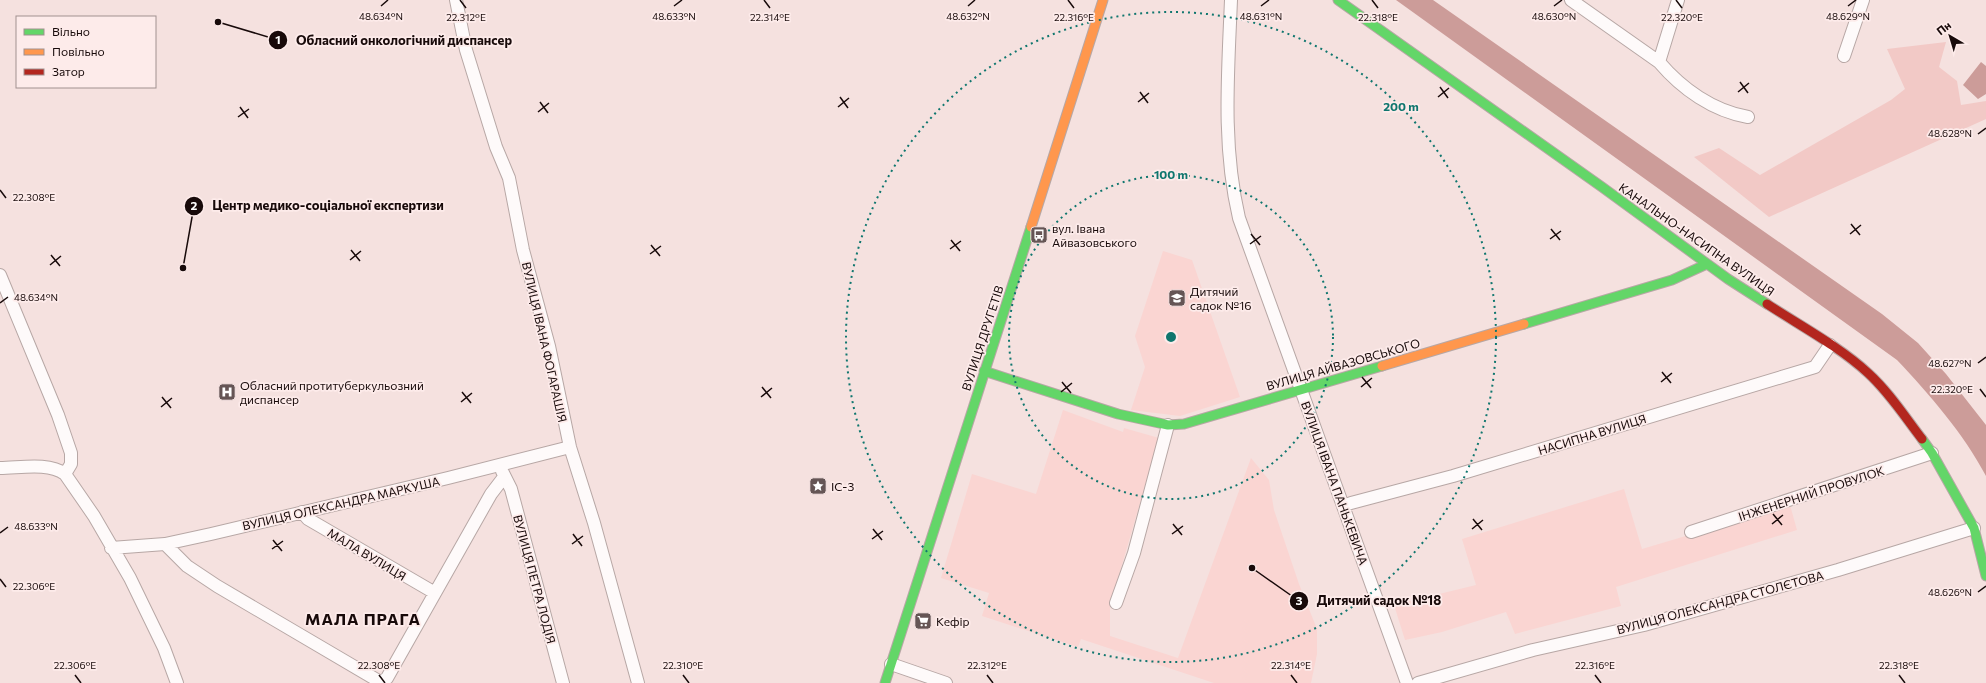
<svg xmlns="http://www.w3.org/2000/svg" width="1986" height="683" viewBox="0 0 1986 683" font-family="Commissioner,sans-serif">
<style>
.built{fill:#fad5d2}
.green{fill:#f2c9c6}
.water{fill:#cc9c99}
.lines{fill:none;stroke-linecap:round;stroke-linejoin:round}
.street-casing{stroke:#b7a7a5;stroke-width:14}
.fast-casing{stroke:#b7a7a5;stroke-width:11}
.slow-casing{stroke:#b7a7a5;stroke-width:11}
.jam-casing{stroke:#b7a7a5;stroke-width:11}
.street{stroke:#fefafa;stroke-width:12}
.fast{stroke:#63d668;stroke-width:9}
.slow{stroke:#ff974d;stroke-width:9}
.jam{stroke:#b3261e;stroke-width:9}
.ticks{fill:none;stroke:#180a0a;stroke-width:1.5}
.ring{fill:none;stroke:#0f766e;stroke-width:2;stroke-dasharray:2 4}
.labels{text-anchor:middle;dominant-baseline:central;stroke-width:3.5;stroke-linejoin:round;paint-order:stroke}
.poi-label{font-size:12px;fill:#180a0a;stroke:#fdebea;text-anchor:start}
.street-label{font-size:12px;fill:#180a0a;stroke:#fdebea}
.district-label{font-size:16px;font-weight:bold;letter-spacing:1px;fill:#180a0a;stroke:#fdebea}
.ticks-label{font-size:10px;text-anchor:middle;fill:#180a0a;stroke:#fdebea;stroke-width:3.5;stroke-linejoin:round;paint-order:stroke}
.centre{fill:#0f766e;stroke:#fdebea;stroke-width:2}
.ring-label{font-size:12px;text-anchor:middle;font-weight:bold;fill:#0f766e;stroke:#fdebea;stroke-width:3.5;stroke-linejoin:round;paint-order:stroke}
.leader{fill:none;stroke:#180a0a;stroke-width:1.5}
.callout-dot{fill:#180a0a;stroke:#fdebea;stroke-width:1.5}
.mark-label{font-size:12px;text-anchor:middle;font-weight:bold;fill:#fff}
.callout-label{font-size:13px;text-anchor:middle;font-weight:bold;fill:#180a0a;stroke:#fdebea;stroke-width:3.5;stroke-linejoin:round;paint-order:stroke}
</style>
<rect width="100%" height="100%" fill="#f5e1df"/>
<path class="built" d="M1163,251L1192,260L1240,397L1180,416L1131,410L1145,367L1135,336Z
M1063,410L1123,432L1124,428L1159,438L1110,606V636L1178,658L1251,458L1269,480L1274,510L1299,584L1317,629V654L1311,683H1214L1081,639L1078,647L982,616L989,593L941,578L972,474L1036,494Z
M1624,489L1642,549L1790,505L1797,530L1616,587L1621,606L1515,634L1506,612L1442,632L1405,640L1394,605L1476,585L1462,539Z"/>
<path class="green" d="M1946,42L1939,67L1957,81L1961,105L1986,101V119L1769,217L1694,157L1719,148L1760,175L1891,100L1905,89L1887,49Z"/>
<path class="water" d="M1396,0H1433L1882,314L1918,343L1946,374L1986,425V476C1964,434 1930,395 1897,360Z
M1981,62L1986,66V94L1978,99L1963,85Z"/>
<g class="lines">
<defs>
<path id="street" d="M456,0L466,50L496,147L509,178L523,250L549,346L570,447L594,523L638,683
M1231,0C1228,74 1222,145 1239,218L1407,683
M1571,0L1659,62C1682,89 1713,111 1748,117
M1844,56L1863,0
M1659,62L1678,0
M0,275L58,415L71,453V464L65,474L94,516L130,578L164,648L177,683
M0,468C20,468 48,462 65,474
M502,471L511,489L563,683
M1343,506L1351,503L1453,476L1815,367L1830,345
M302,512L308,519L435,593
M1691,532L1932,453
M165,544L187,566L217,586L382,683
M111,548L165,544L211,534L448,478L570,447
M1116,603L1134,553L1168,425
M891,664L946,683
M381,682L387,678L491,494L504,477
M1418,683L1533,650L1644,625L1838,570L1974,528"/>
<path id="fast" d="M1338,0L1602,187L1728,279L1767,304
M1524,324L1672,280L1707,264
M984,371L1118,414L1168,425L1184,424L1382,366
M1922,439L1932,453L1974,528L1986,576
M885,683L1031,227"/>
<path id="slow" d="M1031,227L1103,0
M1382,366L1524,324"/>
<path id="jam" d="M1767,304C1799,325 1840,347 1868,373C1889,392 1905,417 1922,439"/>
</defs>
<use href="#street" class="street-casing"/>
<use href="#fast" class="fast-casing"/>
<use href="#slow" class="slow-casing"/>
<use href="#jam" class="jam-casing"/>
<use href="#street" class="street"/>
<use href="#fast" class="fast"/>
<use href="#slow" class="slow"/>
<use href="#jam" class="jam"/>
</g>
<path class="ticks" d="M460,0L466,8M764,0L770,8M1068,0L1074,8M1372,0L1378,8M1676,0L1682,8M381,6L388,0M674,6L682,0M968,6L975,0M1261,6L1269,0M1554,6L1562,0M1848,6L1856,0M1740,82L1748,93M1440,87L1448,98M1140,92L1148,103M1738,92L1749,83M840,97L848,108M1438,97L1449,88M540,102L548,113M1138,102L1149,93M240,107L248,118M838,107L849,98M538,112L549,103M238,117L249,109M1978,134L1986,128M0,190L6,198M1851,224L1860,235M1551,229L1560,240M1251,234L1260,245M1850,234L1861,225M1550,239L1561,231M951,240L960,251M1250,244L1261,236M651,245L660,256M950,249L961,241M351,250L360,261M650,254L661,246M51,255L60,266M350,260L361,251M50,265L61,256M0,303L8,297M1978,363L1986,357M1662,372L1671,383M1362,377L1371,388M1062,382L1071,393M1661,382L1672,373M762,387L771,398M1361,387L1372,378M1980,389L1986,397M462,392L471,403M1061,392L1072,383M162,397L171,408M761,397L772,388M461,402L472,393M161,407L172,398M1773,514L1782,525M1473,519L1482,530M1173,524L1182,535M1772,524L1783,515M873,529L882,540M1472,529L1483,520M0,533L8,527M573,534L582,546M1172,534L1183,526M872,539L883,531M273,540L282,551M572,544L583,536M272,549L283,541M0,579L6,587M1978,592L1986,586M75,675L81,683M379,675L385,683M683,675L689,683M987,675L993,683M1291,675L1297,683M1595,675L1601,683M1899,675L1905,683"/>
<g class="ring">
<circle cx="1171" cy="337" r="162"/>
<circle cx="1171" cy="337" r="325"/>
</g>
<defs>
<symbol id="bus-square" viewBox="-11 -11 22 22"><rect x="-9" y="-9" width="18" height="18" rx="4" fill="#655555" stroke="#fdebea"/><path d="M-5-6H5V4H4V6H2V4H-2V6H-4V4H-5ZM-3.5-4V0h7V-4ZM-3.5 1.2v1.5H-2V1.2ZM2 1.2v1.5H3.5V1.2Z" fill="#fff"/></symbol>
<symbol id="school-square" viewBox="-11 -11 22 22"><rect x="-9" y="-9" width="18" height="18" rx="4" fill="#655555" stroke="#fdebea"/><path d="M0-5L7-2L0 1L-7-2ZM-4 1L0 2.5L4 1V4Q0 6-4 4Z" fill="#fff"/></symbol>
<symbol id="hospital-square" viewBox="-11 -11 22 22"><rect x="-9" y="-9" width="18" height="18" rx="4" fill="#655555" stroke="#fdebea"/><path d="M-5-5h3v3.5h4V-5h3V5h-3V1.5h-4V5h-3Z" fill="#fff"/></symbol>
<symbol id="sight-square" viewBox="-11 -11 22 22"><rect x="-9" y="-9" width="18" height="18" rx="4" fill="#655555" stroke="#fdebea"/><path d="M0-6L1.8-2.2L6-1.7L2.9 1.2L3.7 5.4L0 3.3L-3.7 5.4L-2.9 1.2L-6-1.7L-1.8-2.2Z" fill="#fff"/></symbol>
<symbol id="supermarket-square" viewBox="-11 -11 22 22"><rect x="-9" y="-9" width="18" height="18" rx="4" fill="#655555" stroke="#fdebea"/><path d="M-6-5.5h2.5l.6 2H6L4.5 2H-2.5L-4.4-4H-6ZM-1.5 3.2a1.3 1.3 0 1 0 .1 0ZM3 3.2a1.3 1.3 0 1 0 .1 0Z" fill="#fff"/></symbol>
</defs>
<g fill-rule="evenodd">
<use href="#bus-square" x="1029" y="225" width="20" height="20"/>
<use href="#school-square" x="1167" y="288" width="20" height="20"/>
<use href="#hospital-square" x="217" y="382" width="20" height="20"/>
<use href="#sight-square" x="808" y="476" width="20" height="20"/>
<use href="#supermarket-square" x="913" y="611" width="20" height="20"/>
</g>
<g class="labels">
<g class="poi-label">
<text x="1052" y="228">вул. Івана<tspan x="1052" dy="14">Айвазовського</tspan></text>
<text x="1190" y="291">Дитячий<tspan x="1190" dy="14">садок №16</tspan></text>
<text x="240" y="385">Обласний протитуберкульозний<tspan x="240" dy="14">диспансер</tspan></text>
<text x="831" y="486">ІС-3</text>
<text x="936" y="621">Кефір</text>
</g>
<g class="street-label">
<text transform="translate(1697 239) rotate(35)">КАНАЛЬНО-НАСИПНА ВУЛИЦЯ</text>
<text transform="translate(982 338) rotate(-72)">ВУЛИЦЯ ДРУГЕТІВ</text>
<text transform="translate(545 342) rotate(77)">ВУЛИЦЯ ІВАНА ФОГАРАШІЯ</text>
<text transform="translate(1343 364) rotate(-16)">ВУЛИЦЯ АЙВАЗОВСЬКОГО</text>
<text transform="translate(1592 434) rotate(-17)">НАСИПНА ВУЛИЦЯ</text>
<text transform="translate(1335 483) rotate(70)">ВУЛИЦЯ ІВАНА ПАНЬКЕВИЧА</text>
<text transform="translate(1811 493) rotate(-18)">ІНЖЕНЕРНИЙ ПРОВУЛОК</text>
<text transform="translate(341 503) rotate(-13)">ВУЛИЦЯ ОЛЕКСАНДРА МАРКУША</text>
<text transform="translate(367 554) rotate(31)">МАЛА ВУЛИЦЯ</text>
<text transform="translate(535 579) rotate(75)">ВУЛИЦЯ ПЕТРА ЛОДІЯ</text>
<text transform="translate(1720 602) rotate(-15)">ВУЛИЦЯ ОЛЕКСАНДРА СТОЛЄТОВА</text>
</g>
<g class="district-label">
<text x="363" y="618">МАЛА ПРАГА</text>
</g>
</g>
<g class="ticks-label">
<text x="381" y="20">48.634°N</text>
<text x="674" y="20">48.633°N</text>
<text x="968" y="20">48.632°N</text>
<text x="1261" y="20">48.631°N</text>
<text x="1554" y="20">48.630°N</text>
<text x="1848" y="20">48.629°N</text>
<text x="466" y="21">22.312°E</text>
<text x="770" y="21">22.314°E</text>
<text x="1074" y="21">22.316°E</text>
<text x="1378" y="21">22.318°E</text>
<text x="1682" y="21">22.320°E</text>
<text x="1950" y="137">48.628°N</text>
<text x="34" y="201">22.308°E</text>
<text x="36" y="301">48.634°N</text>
<text x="1950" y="367">48.627°N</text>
<text x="1952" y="393">22.320°E</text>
<text x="36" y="530">48.633°N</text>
<text x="34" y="590">22.306°E</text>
<text x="1950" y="596">48.626°N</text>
<text x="75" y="669">22.306°E</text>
<text x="379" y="669">22.308°E</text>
<text x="683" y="669">22.310°E</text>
<text x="987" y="669">22.312°E</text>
<text x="1291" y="669">22.314°E</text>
<text x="1595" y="669">22.316°E</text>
<text x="1899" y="669">22.318°E</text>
</g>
<circle cx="1171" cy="337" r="6" class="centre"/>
<g class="ring-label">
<text x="1401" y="111">200 m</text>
<text x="1171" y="179">100 m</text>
</g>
<path class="leader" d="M218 22L278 40M183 268L194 206M1252 568L1299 601"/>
<g class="callout-dot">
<circle cx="218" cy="22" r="4"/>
<circle cx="183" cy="268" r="4"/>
<circle cx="1252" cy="568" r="4"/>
<circle cx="278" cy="40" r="10"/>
<circle cx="194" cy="206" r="10"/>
<circle cx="1299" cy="601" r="10"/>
</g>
<g class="mark-label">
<text x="278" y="44">1</text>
<text x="194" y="210">2</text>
<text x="1299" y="605">3</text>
</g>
<g class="callout-label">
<text x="404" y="45">Обласний онкологічний диспансер</text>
<text x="328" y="210">Центр медико-соціальної експертизи</text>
<text x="1379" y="605">Дитячий садок №18</text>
</g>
<rect x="16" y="16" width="140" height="72" fill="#fdebea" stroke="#a19190"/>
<rect x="24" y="29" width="20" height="6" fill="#63d668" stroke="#a19190"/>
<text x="52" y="36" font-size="12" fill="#180a0a">Вільно</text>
<rect x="24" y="49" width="20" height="6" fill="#ff974d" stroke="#a19190"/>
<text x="52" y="56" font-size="12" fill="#180a0a">Повільно</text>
<rect x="24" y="69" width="20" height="6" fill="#b3261e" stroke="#a19190"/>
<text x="52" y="76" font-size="12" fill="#180a0a">Затор</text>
<g transform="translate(1950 36) rotate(322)" stroke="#fdebea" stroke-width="3" paint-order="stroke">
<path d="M0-3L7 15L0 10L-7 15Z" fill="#180a0a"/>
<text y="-6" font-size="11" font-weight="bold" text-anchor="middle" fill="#180a0a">Пн</text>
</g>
</svg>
